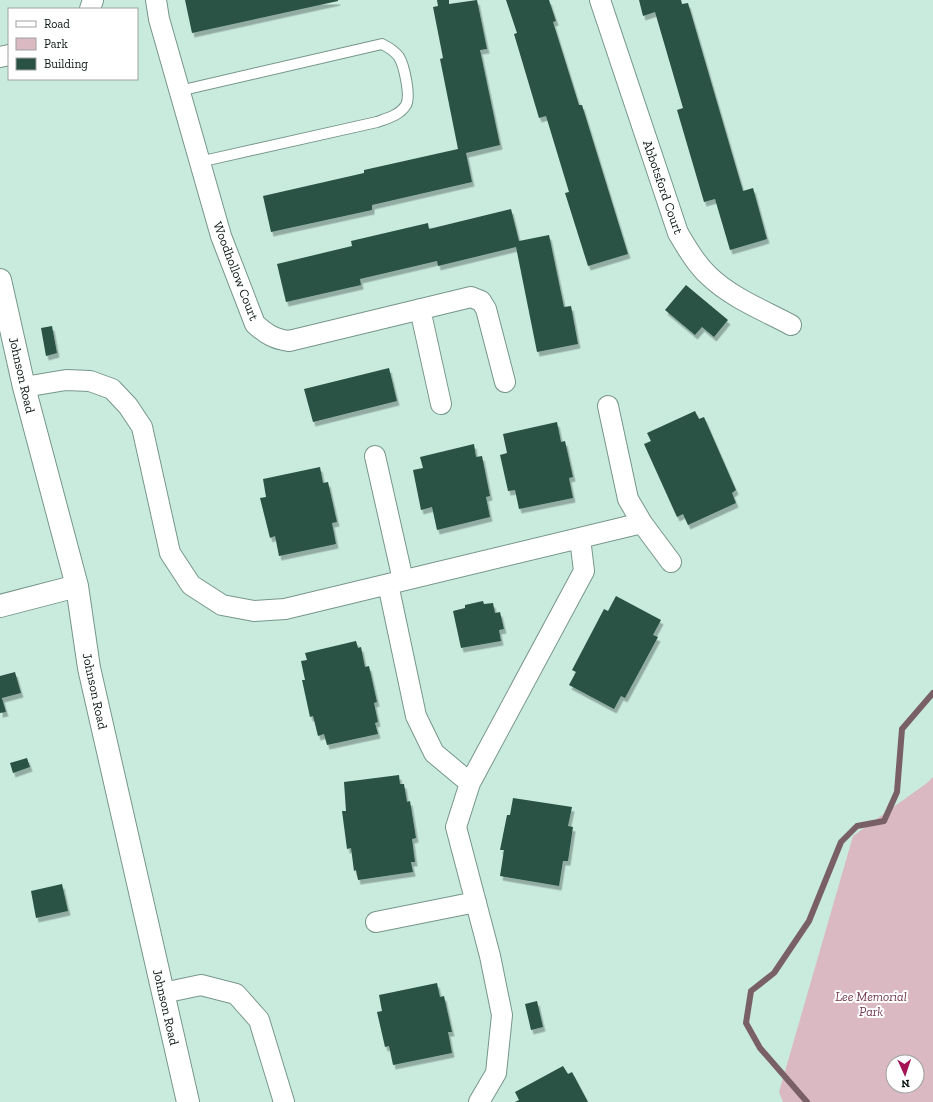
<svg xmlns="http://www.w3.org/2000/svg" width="933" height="1102" viewBox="0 0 933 1102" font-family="'Zilla Slab',serif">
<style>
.green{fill:#dbb9c2;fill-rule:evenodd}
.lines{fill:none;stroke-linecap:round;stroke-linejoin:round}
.stream{stroke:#796066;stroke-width:6}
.building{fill:#295245;filter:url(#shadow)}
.service-casing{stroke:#77968b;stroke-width:12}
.minor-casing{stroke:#77968b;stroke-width:22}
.tertiary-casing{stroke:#77968b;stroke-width:24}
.service{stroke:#fff;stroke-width:10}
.minor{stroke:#fff;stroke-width:20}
.tertiary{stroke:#fff;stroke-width:22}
.labels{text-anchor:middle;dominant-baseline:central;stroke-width:4;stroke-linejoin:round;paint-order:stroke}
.street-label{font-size:13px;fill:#0a1612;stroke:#fff}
.park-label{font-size:13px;font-style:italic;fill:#72394b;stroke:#fff}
</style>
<defs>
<filter id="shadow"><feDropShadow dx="2.5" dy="4.5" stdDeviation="0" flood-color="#0004"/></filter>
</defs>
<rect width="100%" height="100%" fill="#c9ebde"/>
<path class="green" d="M933,777V1102H783L779,1092L853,836L927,783ZM893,1062H917V1086H893Z"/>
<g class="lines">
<path class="stream" d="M807,1102L760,1048L746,1023L751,991L774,973L809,921L841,842L857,826L884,821L897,792L902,729L933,693"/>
</g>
<path class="building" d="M185,0H338V1L192,33Z
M437,0H449V4L477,0L487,49L480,50L500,145L466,153L472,182L372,205V210L271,232L263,196L364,173V170L458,149L440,59L443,58L433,7L438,6Z
M506,0H549L556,21L553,22L579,105H582L628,254L588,266L565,193L569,192L546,116L539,118L514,34L517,33Z
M639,0H681L682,4L688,3L743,191L753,188L767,239L730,250L715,199L704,202L677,110L683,108L655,12L643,16Z
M511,209L519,241L549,235L564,307L571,306L578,344L537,352L516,247L438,266L437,261L360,279L361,285L286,302L277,264L352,246L351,241L428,223L429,229Z
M686,285L728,320L714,337L702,327L695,335L665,310Z
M52,326L57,353L46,356L41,328Z
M389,368L397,401L313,422L304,389Z
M695,411L699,419L704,417L736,490L732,493L736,503L688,525L683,514L677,517L644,444L651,441L647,433Z
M557,422L561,442L565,441L573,477L569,478L573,498L519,509L515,490L508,491L500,455L507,453L503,434Z
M474,444L476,457L482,456L490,496L486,497L490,517L437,530L432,507L421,510L413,470L423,468L420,457Z
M320,467L323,483L328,482L337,522L332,523L336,544L279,556L275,536L270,538L260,498L266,497L263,479Z
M616,596L661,620L653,635L658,637L625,698L621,696L614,709L569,685L576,672L572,670L604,609L608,611Z
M483,601L484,604L493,603L495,613L500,612L504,629L499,630L501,641L461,648L453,611L465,608V605Z
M356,641L358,648L361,647L365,667L369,666L377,702L374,703L378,722L375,723L378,734L327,745L324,734L318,736L313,716L310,717L302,680H305L301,661L307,660L305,653Z
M15,672L21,693L2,698L6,712L0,713V676Z
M27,758L30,767L13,773L10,763Z
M399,775L400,784H404L407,802L410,801L416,838L412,839L415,862H411L413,872L358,880L356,870L354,871L351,848L347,849L342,811H346L344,782Z
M513,798L572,807L568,826L573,827L568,861H563L559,886L500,876L504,850H500L507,815H510Z
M62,884L68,911L36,918L31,891Z
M437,983L440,997L444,996L452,1032H448L452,1053L393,1065L389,1046L385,1047L377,1012L382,1011L379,995Z
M537,1001L543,1027L531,1030L525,1004Z
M563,1066L568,1074L572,1072L588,1102H515L519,1100L515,1092Z"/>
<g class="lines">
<defs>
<path id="service" d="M179,91L382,44C388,47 394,50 399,57C404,65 411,96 406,105C400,115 388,118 377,122L199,162"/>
<path id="minor" d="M156,0L159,19L221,236L255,324C266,334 274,339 289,341L471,297L481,301L486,309L505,382
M600,0L678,233C687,248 696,264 709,276C732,298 763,310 791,325
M90,9L93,0
M0,57L9,55
M420,309L441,404
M24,387L66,380L90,381L112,389L128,406L142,427L170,553L191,585L222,605L254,611L285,609L642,523
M608,406L628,499L642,523L671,562
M375,456L403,580
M388,584L416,716L434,753L470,783
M376,922L476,902
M163,993L201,985L236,994L259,1020L284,1102
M479,1102L496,1073L502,1015L490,956L456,827L470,783L584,571L580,538"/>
<path id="tertiary" d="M0,280L24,387L77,586L89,668L188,1102
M0,606L77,586"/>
</defs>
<use href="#service" class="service-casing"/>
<use href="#minor" class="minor-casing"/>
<use href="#tertiary" class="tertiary-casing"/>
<use href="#service" class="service"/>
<use href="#minor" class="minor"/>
<use href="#tertiary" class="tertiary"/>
</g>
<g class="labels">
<g class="street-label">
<text transform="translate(663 187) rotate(71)">Abbotsford Court</text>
<text transform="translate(236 271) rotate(69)">Woodhollow Court</text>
<text transform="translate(22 375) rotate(77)">Johnson Road</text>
<text transform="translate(95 691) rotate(78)">Johnson Road</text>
<text transform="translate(166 1007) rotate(77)">Johnson Road</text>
</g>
<g class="park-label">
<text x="871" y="996">Lee Memorial<tspan x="871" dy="15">Park</tspan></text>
</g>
</g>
<rect x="8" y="8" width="130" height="72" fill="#ffffff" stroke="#9da2a0"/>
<rect x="16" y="21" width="20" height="6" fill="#ffffff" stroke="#9da2a0"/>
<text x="44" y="28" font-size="12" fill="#0a1612">Road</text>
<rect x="16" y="38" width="20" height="12" fill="#dbb9c2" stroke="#9da2a0"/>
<text x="44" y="48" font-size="12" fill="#0a1612">Park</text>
<rect x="16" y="58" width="20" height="12" fill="#295245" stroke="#9da2a0"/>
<text x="44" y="68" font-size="12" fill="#0a1612">Building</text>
<g transform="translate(905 1074) rotate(177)"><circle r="19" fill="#ffffff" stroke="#9da2a0"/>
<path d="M0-3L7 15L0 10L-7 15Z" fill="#a41355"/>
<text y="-6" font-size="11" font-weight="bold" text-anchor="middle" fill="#0a1612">N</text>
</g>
</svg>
